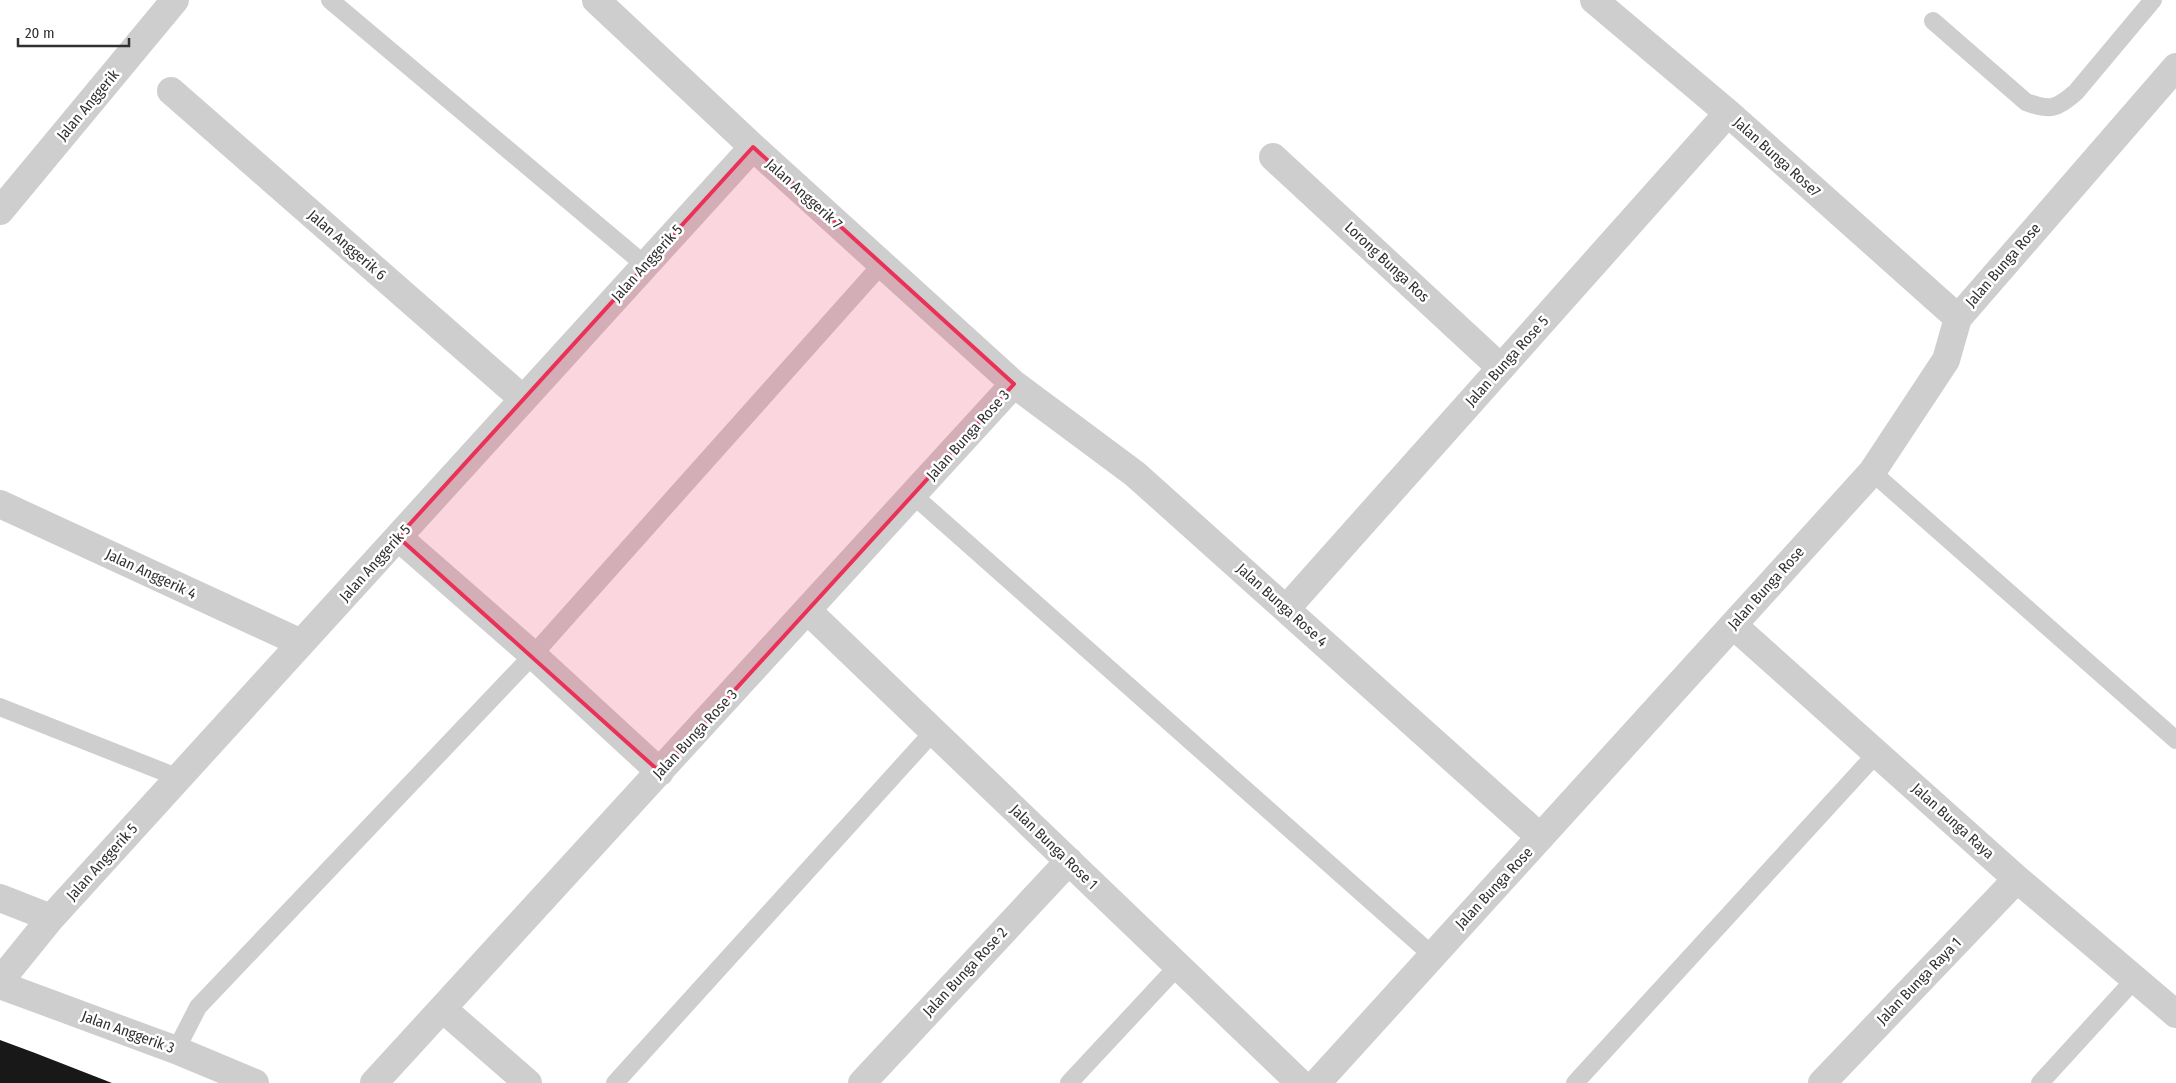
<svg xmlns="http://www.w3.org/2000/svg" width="2176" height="1083" viewBox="0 0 2176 1083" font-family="'Fira Sans Condensed',sans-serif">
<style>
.building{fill:#181818}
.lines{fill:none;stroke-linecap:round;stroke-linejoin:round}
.service{stroke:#cecece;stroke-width:18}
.minor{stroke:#cecece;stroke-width:28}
.tertiary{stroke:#cecece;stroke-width:28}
.marked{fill:#ea3259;fill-opacity:0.2;stroke:#ea3259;stroke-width:4;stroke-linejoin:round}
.labels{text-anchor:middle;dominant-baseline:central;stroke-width:5;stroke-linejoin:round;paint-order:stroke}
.street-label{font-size:15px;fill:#313131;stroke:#fff}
</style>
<rect width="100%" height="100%" fill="#fff"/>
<path class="building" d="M0,1040L35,1053L112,1083H0Z"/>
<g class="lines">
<path class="service" d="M330,0L645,265
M1933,21L2026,102C2050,111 2057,109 2076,92L2153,0
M1872,472L2176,740
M913,495L1432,955
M0,707L179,778
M176,1050L198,1007L533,655L882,264
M615,1083L934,731
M1069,1083L1178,966
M1575,1083L1877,753
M2040,1083L2135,979"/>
<path class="minor" d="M596,0L753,147L1014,384L1135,474L1540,837
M1594,0L1728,113L1958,318
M171,91L523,399
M1273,157L1501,368
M0,504L301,643
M398,537L533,655L660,772
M1286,609L1728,113
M808,611L1300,1083
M1733,625L2017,879L2176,1014
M0,898L51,918
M0,981L51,918L753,147
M0,985L176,1050L255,1083
M443,1009L528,1083
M374,1083L1014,384
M862,1083L1069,861
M1317,1083L1872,472L1946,360L1958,318L2176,67
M1822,1083L2017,879"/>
<path class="tertiary" d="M0,211L175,0"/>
</g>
<path class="marked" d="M753,147L1014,384L660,772L398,537Z"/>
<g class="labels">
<g class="street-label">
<text transform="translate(88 105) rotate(-50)">Jalan Anggerik</text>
<text transform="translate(1777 157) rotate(42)">Jalan Bunga Rose7</text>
<text transform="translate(804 194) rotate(42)">Jalan Anggerik 7</text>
<text transform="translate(347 245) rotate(41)">Jalan Anggerik 6</text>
<text transform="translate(1387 262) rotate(43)">Lorong Bunga Ros</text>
<text transform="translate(647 263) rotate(-48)">Jalan Anggerik 5</text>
<text transform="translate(2003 265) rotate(-49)">Jalan Bunga Rose</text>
<text transform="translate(1507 361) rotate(-48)">Jalan Bunga Rose 5</text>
<text transform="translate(968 435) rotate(-48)">Jalan Bunga Rose 3</text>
<text transform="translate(375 563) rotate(-48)">Jalan Anggerik 5</text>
<text transform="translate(151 574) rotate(25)">Jalan Anggerik 4</text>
<text transform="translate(1766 588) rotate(-48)">Jalan Bunga Rose</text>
<text transform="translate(1282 605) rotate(42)">Jalan Bunga Rose 4</text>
<text transform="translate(695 734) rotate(-47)">Jalan Bunga Rose 3</text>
<text transform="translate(1953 821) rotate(42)">Jalan Bunga Raya</text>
<text transform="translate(1054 847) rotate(44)">Jalan Bunga Rose 1</text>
<text transform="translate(102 862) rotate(-48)">Jalan Anggerik 5</text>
<text transform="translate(1494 888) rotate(-47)">Jalan Bunga Rose</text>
<text transform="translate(965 972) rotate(-47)">Jalan Bunga Rose 2</text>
<text transform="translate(1919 981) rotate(-46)">Jalan Bunga Raya 1</text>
<text transform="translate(128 1032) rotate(20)">Jalan Anggerik 3</text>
</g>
</g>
<path d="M18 38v8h111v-8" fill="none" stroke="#313131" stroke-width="2.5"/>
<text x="25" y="38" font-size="15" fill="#313131" stroke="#ffffff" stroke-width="4" paint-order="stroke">20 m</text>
</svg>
